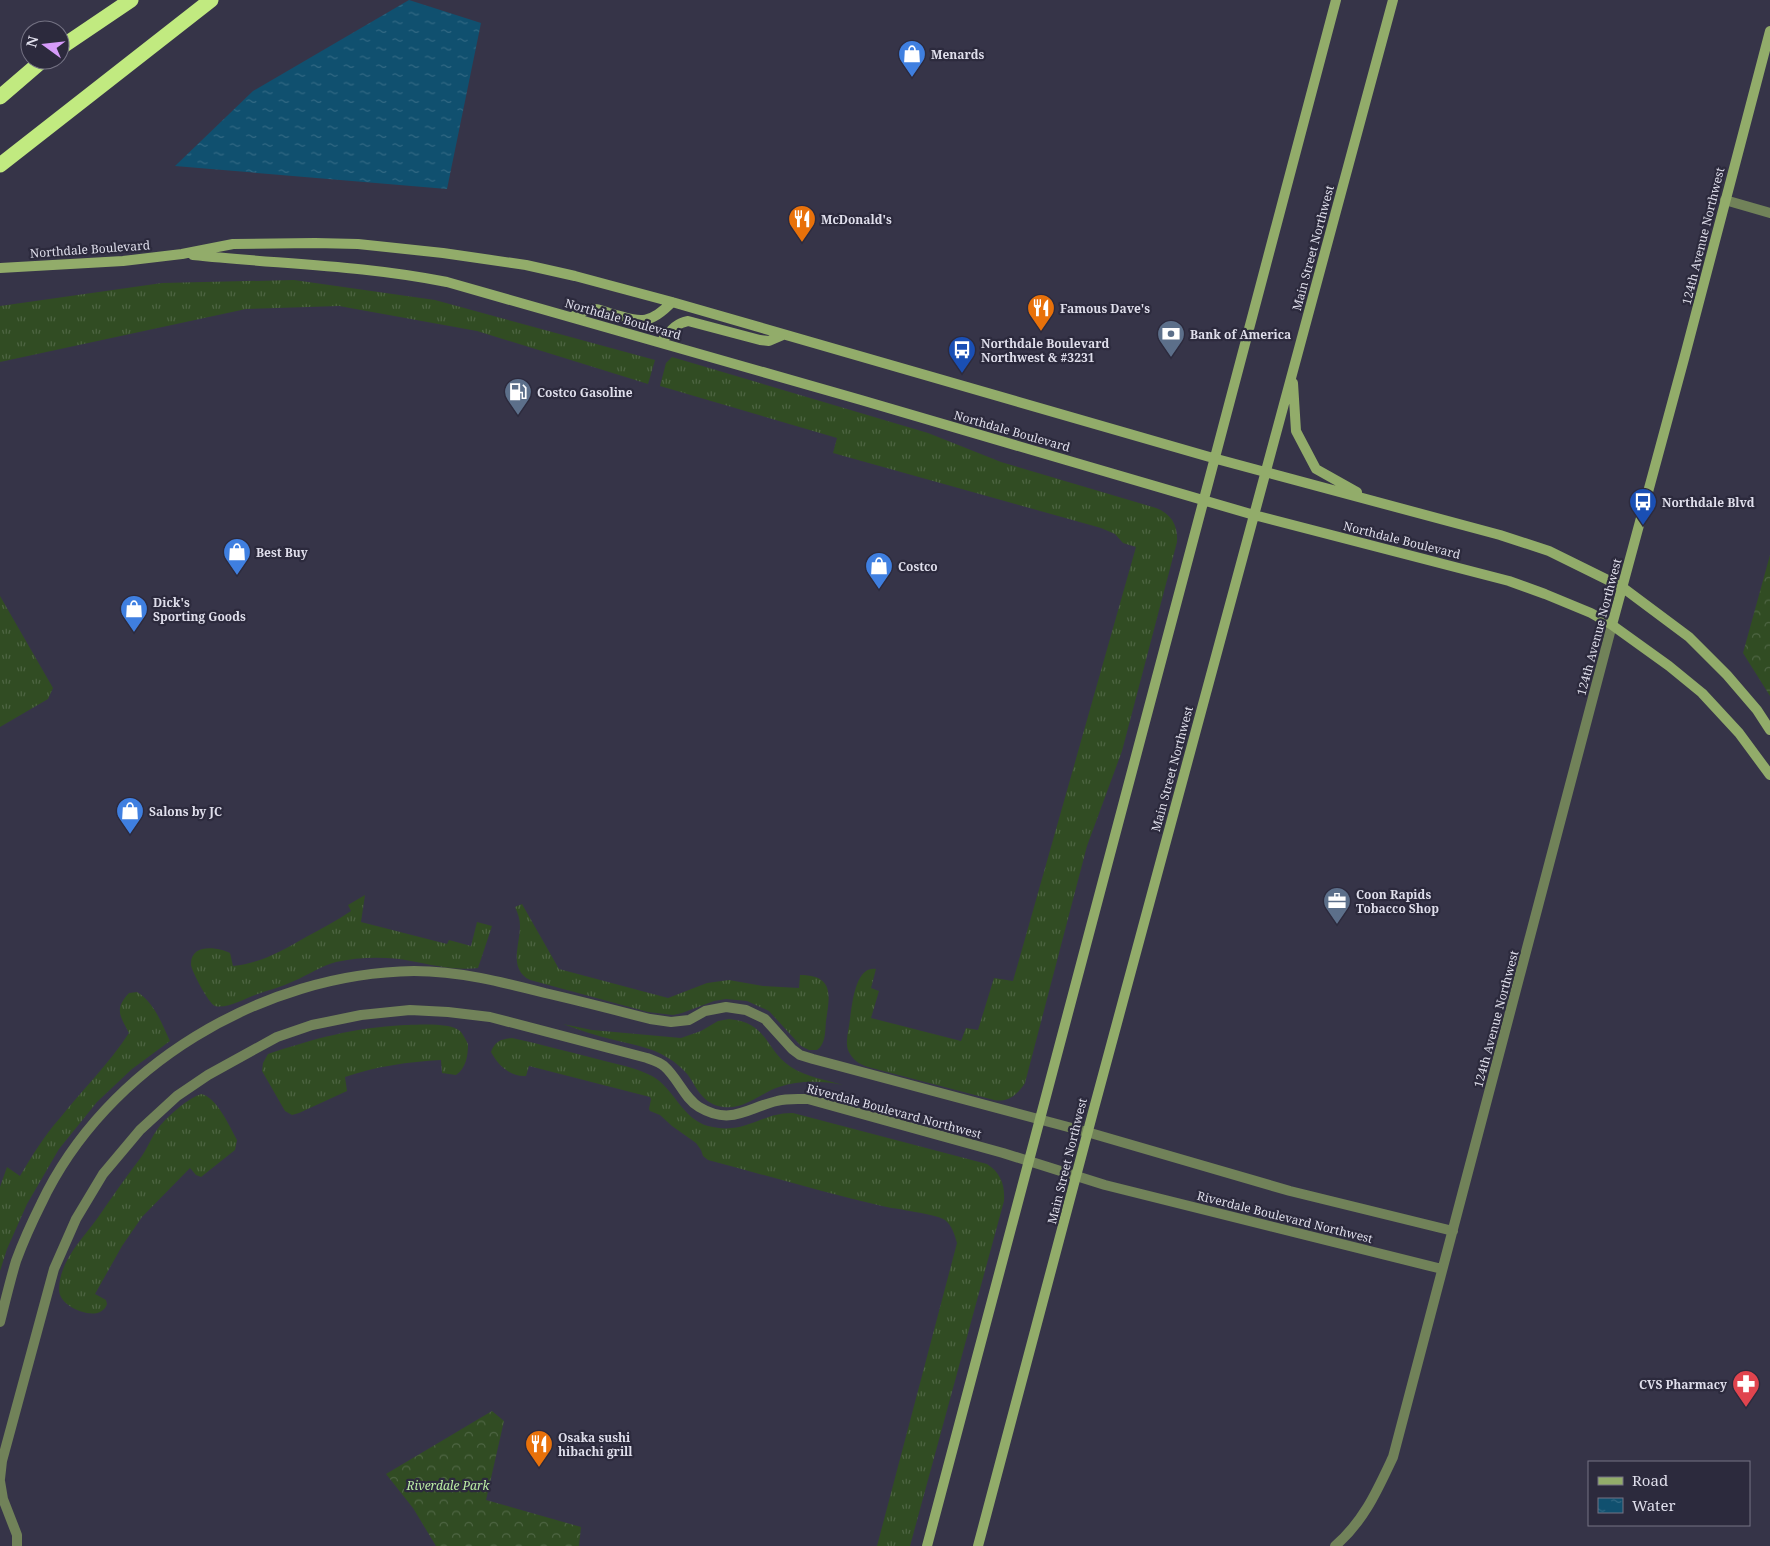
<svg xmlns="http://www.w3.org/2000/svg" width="1770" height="1546" viewBox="0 0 1770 1546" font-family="'Noto Serif',serif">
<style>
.grass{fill:url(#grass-tufts)}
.forest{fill:url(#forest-crowns)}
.water{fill:url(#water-ripples)}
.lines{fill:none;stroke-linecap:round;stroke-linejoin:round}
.street{stroke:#718259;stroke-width:10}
.secondary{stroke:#92ac6a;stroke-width:10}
.highway{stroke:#c1ea80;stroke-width:15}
.labels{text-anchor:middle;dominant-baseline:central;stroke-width:4.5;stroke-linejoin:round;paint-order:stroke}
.poi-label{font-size:12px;font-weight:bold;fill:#dfdeeb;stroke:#2c2a3d;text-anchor:start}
.street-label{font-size:12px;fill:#dfdeeb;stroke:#2c2a3d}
.park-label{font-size:12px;font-style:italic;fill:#bceea5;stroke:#2c2a3d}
</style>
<defs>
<pattern id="grass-tufts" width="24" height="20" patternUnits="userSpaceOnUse" patternTransform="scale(1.25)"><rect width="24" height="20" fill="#314c23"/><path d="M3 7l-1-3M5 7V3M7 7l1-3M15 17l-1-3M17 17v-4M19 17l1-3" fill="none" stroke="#4e6543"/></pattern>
<pattern id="forest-crowns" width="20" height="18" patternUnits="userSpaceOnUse" patternTransform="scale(1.25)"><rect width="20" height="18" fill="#314c23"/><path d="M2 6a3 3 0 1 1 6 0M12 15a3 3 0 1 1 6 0" fill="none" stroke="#4e6543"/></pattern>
<pattern id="water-ripples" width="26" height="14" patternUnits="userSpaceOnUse" patternTransform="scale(1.25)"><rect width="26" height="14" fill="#10506f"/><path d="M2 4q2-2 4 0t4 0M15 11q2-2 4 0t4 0" fill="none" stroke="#326984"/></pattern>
</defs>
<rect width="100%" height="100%" fill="#363448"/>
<path class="grass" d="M294,280L435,300L655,360L648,384L477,331L339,306L246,309L0,362V306L162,283Z
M672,357L928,433L1001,462L1156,508C1172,514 1178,526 1177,542L1122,751L1087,846L1025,1083C1018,1094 1008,1103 994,1100L868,1067C858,1064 852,1059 848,1050C845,1041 849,1029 850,1019C852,1006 855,965 876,969L871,988L879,991L871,1018L961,1041L966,1028L978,1030L994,978L1013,981L1136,547L1123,543L1115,534L1101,528L833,453L837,438L660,386L666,363Z
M0,596L53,688L48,699L0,727Z
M365,895L361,922L447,944L449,940L471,946L477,922L492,926L478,968C457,971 432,965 411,961C387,956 359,957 336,962C321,966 308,975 294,981C282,987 268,990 255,995C244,999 227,1009 215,1006C209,1004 192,972 191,965C190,943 218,947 230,953L233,966C261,963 282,951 306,937C321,929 336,921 351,911L348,905Z
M522,904L559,969L668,998L707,983L729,980L763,986L799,988L800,975C834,975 830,995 826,1021C825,1031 826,1044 817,1050H809L801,1046L769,1011L747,1001L726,999L714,1001L682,1013L673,1015L648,1012L530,980C508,969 520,945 520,926C520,920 518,913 515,907Z
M137,992C154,1002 162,1024 170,1041L132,1069L97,1102L59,1149L27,1204L7,1249L0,1271V1187L7,1167L20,1176C32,1156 44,1136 60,1118C83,1089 109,1064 129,1033C120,1016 114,1009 129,993Z
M729,1019C769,1023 764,1049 791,1067C806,1077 827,1080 843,1085C822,1081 800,1080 779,1087C760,1093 745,1110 723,1107C703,1104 698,1090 688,1075C682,1068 675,1062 668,1058C652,1047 629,1044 610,1039C594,1035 579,1030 563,1024L592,1030L681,1038L701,1031L718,1021Z
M404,1025C417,1025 450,1022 460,1031C463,1034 466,1040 468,1044C468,1056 466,1068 456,1075L442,1073L441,1060C408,1062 377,1066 345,1077L347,1091L299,1113L292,1115L285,1111L262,1071L263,1063L268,1054C316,1038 353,1028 404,1025Z
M512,1038C540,1044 569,1052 597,1059C615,1064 635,1067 652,1076C674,1088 682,1119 708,1126C746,1136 761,1112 793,1113L987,1164C1001,1173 1005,1185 1004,1201L910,1546H877L957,1243C955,1236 952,1225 945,1220C937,1214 894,1209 882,1206C824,1193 766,1175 708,1160L703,1156L701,1150L696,1143L672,1126L660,1115L650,1111L649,1109L651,1099L650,1097L529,1066L526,1076C510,1077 498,1065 491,1052C495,1041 501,1039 512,1038Z
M201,1094C217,1097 229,1126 237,1140L235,1150L201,1177L196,1175L190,1168L142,1217L122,1246L95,1294L106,1300L107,1304C106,1307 104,1310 100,1312C87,1318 58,1305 59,1289C60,1259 83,1239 99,1216C112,1197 125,1178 139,1160C147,1150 151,1137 159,1127C167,1117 188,1098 201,1094Z"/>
<path class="forest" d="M1770,555V696L1743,653Z
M492,1411L504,1421L486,1500L581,1527L579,1546H436L413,1508L386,1474Z"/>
<path class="water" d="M409,0L481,23L447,189L175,166L253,91Z"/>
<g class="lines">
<path class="street" d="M1725,200L1770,213
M0,1322C5,1302 10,1281 16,1261C23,1242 32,1222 41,1204C106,1066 263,973 414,971C459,971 502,982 545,993C580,1001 615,1010 650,1019L671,1022L689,1020L705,1011L726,1007L746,1010L765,1019L792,1049L800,1055L813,1059L1087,1132L1290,1191L1453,1231
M0,1479L2,1461L54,1269L76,1219L103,1174L140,1130L177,1096L208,1075L277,1037L312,1025L361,1015L410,1010L448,1012L490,1017L647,1058C652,1060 659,1062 664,1066C678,1078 684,1098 699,1107C731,1126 747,1108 777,1101C787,1098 797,1099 808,1099L1003,1153L1105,1185L1442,1269
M0,1481L3,1499L17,1535V1546
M1335,1546C1364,1521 1377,1491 1393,1457L1612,625"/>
<path class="secondary" d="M193,255C278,264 363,265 447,282L861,400L1254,515L1509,581L1545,594L1591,613L1612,625L1669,666L1702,693L1739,733L1770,775
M0,268L123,261L182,254L233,244L315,243L358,244L443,253L526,265L575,276L672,302L1213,458L1500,535L1549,551L1622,587L1689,637L1727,675L1757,710L1770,730
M572,317C577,315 584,310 590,309C596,308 603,311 609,313C639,321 648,327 672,302
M661,342C669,333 675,323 688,321L760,340L769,341L783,335
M1293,383L1296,431L1316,469L1357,492
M1612,625L1684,359L1770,31
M927,1546C1064,1031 1198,515 1336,0
M978,1546L1093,1112L1393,0"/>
<path class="highway" d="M60,48L131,0
M0,97L43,60
M0,165L211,0"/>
</g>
<defs>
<symbol id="shop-pin" viewBox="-11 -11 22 30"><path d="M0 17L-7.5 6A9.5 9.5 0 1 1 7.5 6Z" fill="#3f7fe0" stroke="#2c2a3d"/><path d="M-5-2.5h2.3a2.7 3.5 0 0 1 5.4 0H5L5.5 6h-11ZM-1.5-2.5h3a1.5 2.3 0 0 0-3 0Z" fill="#fff"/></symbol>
<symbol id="restaurant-pin" viewBox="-11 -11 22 30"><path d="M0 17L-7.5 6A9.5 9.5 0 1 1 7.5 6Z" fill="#e8710a" stroke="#2c2a3d"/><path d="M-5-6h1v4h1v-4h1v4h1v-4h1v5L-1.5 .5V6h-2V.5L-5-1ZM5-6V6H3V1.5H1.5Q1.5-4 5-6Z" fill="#fff"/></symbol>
<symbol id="bank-pin" viewBox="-11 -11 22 30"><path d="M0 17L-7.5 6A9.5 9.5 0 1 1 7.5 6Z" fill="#5c6f8a" stroke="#2c2a3d"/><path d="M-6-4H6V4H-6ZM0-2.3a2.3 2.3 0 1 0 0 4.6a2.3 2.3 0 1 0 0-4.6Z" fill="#fff"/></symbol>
<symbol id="bus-pin" viewBox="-11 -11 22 30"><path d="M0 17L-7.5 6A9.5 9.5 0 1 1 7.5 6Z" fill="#1a4fb4" stroke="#2c2a3d"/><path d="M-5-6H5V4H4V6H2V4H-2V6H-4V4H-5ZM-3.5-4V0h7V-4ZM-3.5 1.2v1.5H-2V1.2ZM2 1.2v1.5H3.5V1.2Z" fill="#fff"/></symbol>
<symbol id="fuel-pin" viewBox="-11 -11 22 30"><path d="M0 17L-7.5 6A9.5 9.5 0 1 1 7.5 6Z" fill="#5c6f8a" stroke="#2c2a3d"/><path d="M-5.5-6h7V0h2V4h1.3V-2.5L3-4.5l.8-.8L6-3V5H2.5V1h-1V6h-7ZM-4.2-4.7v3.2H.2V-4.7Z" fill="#fff"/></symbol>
<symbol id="office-pin" viewBox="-11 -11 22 30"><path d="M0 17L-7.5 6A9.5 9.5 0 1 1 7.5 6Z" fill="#5c6f8a" stroke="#2c2a3d"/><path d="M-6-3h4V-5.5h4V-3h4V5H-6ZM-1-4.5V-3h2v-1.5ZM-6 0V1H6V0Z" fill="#fff"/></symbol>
<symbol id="pharmacy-pin" viewBox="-11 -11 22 30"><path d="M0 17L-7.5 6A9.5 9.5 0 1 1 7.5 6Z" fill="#e0444e" stroke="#2c2a3d"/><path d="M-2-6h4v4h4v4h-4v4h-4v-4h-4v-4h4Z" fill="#fff"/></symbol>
</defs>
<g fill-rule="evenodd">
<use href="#shop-pin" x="896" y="38" width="32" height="43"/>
<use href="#restaurant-pin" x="786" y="203" width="32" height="43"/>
<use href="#restaurant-pin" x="1025" y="292" width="32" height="43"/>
<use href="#bank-pin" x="1155" y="318" width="32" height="43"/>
<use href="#bus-pin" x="946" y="334" width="32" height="43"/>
<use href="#fuel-pin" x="502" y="376" width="32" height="43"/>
<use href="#bus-pin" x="1627" y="486" width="32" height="43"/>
<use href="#shop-pin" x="221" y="536" width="32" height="43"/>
<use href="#shop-pin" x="863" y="550" width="32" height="43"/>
<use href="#shop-pin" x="118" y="593" width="32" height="43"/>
<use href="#shop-pin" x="114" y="795" width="32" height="43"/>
<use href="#office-pin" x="1321" y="885" width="32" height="43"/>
<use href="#pharmacy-pin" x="1730" y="1368" width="32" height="43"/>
<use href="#restaurant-pin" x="523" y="1428" width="32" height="43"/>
</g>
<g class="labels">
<g class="poi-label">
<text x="931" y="54">Menards</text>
<text x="821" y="219">McDonald's</text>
<text x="1060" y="308">Famous Dave's</text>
<text x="1190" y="334">Bank of America</text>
<text x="981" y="343">Northdale Boulevard<tspan x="981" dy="14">Northwest &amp; #3231</tspan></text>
<text x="537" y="392">Costco Gasoline</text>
<text x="1662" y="502">Northdale Blvd</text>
<text x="256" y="552">Best Buy</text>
<text x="898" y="566">Costco</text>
<text x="153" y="602">Dick's<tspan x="153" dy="14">Sporting Goods</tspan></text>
<text x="149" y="811">Salons by JC</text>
<text x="1356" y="894">Coon Rapids<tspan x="1356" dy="14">Tobacco Shop</tspan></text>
<text x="1727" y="1384" text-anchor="end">CVS Pharmacy</text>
<text x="558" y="1437">Osaka sushi<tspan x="558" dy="14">hibachi grill</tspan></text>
</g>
<g class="street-label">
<text transform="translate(1703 236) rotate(-76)">124th Avenue Northwest</text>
<text transform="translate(1313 248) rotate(-75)">Main Street Northwest</text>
<text transform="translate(90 249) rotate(-4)">Northdale Boulevard</text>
<text transform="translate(623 319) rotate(16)">Northdale Boulevard</text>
<text transform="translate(1012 431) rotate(16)">Northdale Boulevard</text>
<text transform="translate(1402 540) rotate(14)">Northdale Boulevard</text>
<text transform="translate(1599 627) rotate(-75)">124th Avenue Northwest</text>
<text transform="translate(1172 769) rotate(-75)">Main Street Northwest</text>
<text transform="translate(1496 1019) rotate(-75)">124th Avenue Northwest</text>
<text transform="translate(894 1111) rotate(15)">Riverdale Boulevard Northwest</text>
<text transform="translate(1067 1161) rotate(-76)">Main Street Northwest</text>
<text transform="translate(1285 1217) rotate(14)">Riverdale Boulevard Northwest</text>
</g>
<g class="park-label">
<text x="448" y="1485">Riverdale Park</text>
</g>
</g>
<rect x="1588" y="1461" width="162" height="65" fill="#2c2a3d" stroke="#747283"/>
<rect x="1598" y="1477" width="25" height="8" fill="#92ac6a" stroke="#747283"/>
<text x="1632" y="1486" font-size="15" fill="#dfdeeb">Road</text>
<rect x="1598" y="1498" width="25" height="15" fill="url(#water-ripples)" stroke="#747283"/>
<text x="1632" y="1511" font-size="15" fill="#dfdeeb">Water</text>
<g transform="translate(45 45) rotate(285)"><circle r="24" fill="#2c2a3d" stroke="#747283"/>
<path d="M0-4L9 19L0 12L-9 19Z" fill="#d69bfa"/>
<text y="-8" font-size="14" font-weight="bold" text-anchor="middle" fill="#dfdeeb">N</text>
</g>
</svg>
